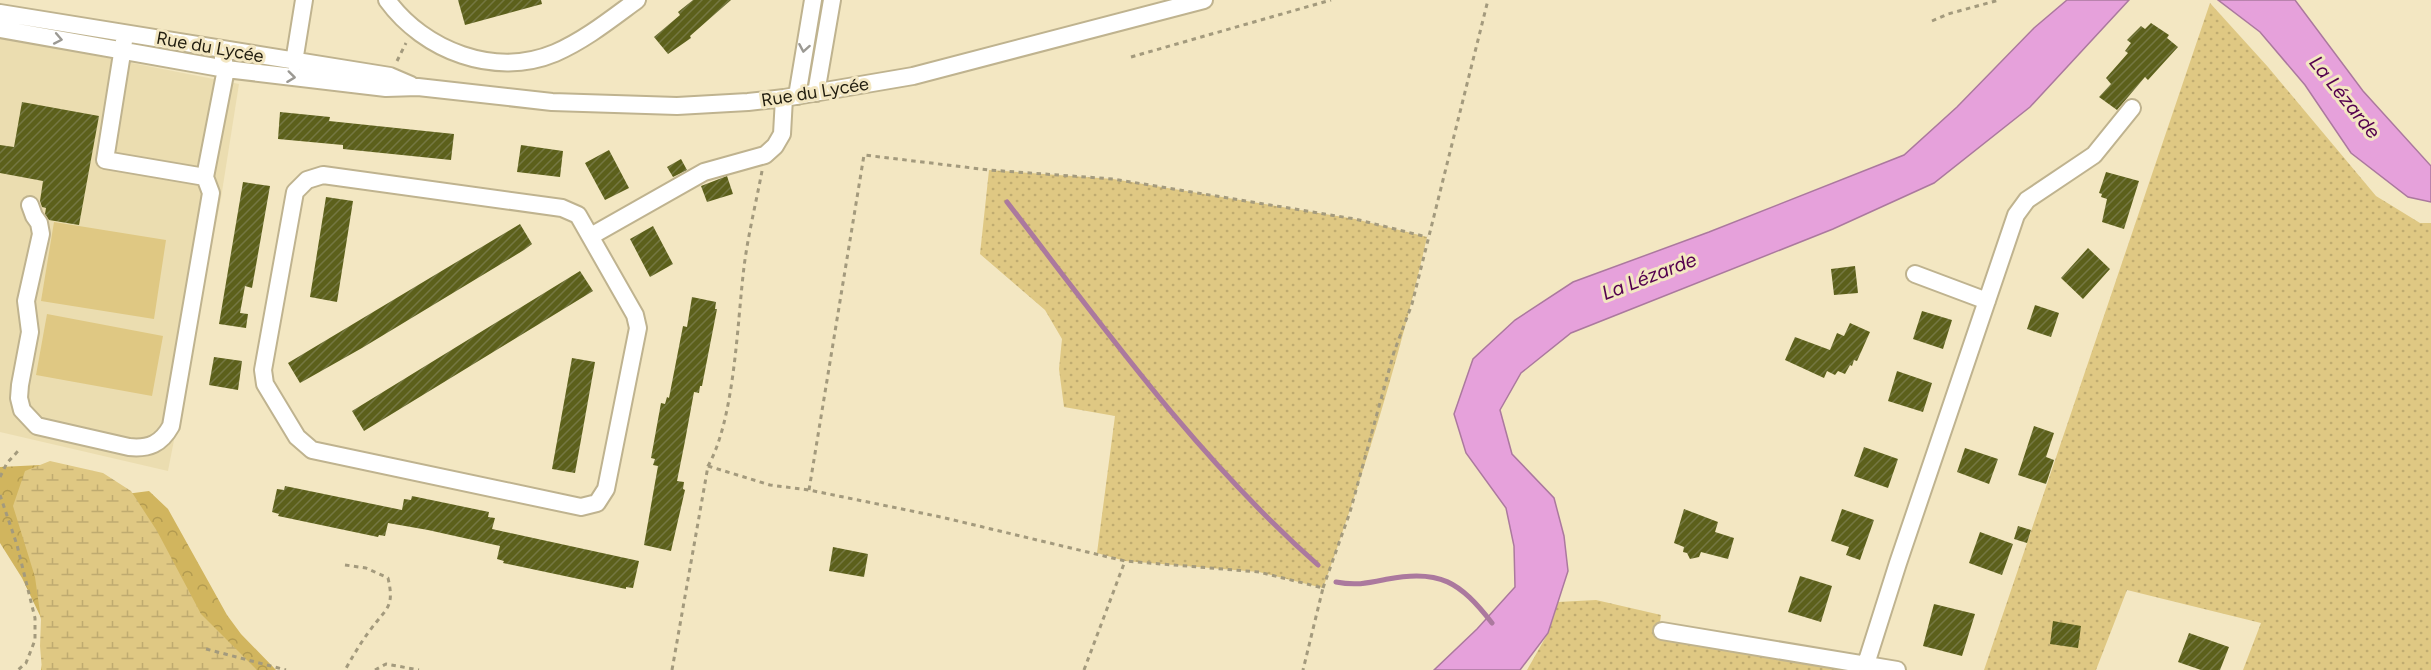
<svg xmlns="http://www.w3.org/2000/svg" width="2431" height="670" viewBox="0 0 2431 670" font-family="Figtree,sans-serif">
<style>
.built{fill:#ebddb0}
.grass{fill:url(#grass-dots)}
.forest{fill:url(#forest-crowns)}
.wetland{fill:url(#wetland-marsh)}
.garden{fill:#dfc883}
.water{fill:#e6a1db;stroke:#ab799e;stroke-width:1.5}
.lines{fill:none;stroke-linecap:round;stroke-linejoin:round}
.stream{stroke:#ab799e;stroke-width:5}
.building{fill:url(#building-hatch)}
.minor-casing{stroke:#bfb38f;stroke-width:20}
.path{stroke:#a39a7d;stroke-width:3;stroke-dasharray:4.5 4.5;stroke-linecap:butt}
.minor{stroke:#fff;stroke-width:16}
.oneway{stroke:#9b9993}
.labels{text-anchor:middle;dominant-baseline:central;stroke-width:6;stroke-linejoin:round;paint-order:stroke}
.street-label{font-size:18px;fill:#211d0f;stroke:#f3e7c2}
.water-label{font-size:20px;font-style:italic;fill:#54004e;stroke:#f3e7c2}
</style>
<defs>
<pattern id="grass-dots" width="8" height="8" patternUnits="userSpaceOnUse" patternTransform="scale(1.5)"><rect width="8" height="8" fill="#dfc883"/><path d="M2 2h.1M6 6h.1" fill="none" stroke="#bfab70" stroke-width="1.8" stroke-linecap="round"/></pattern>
<pattern id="forest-crowns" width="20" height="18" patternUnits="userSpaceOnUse" patternTransform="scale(1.5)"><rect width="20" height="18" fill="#d1b55e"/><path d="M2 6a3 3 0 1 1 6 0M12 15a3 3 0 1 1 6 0" fill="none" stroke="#b39b50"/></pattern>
<pattern id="wetland-marsh" width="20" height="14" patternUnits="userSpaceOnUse" patternTransform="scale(1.5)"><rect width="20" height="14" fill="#dfc883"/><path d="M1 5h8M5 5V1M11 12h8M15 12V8" fill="none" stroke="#bfab70"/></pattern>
<pattern id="building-hatch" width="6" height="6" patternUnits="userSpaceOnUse" patternTransform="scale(1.5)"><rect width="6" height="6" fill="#5c601b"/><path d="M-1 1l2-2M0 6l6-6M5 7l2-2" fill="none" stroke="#747742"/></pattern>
</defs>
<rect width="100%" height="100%" fill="#f3e7c2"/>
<path class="built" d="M0,37L239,84L221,198L168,471L0,432Z"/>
<path class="grass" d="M2210,3L2268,67L2376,196L2420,223H2431V670H2243L2261,623L2127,590L2096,670H1984Z
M989,170L1113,179L1355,219L1427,237C1400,357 1364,473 1323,588L1259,572L1125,561L1097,553L1115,416L1064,407L1059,369L1062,339L1045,310L980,254Z
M1596,600L1661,615L1658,636L1852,670H1527L1548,633L1558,602Z"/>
<path class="forest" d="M41,465L126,494L149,491L168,509L227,615L241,634L276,670H41L45,648L44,624L22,578L0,543V467Z"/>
<path class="wetland" d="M50,461L103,473L131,491L157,531L201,614L257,670H42L40,646L41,620L35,577L13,506L25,471Z"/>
<path class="garden" d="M54,222L166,240L154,319L41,301Z
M47,314L163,336L152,396L36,375Z"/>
<path class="water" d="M2067,0H2129L2030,107L1934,183L1833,229L1571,333L1521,373L1500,410L1512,454L1554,498L1564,536L1568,571L1548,633L1520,670H1434L1477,629L1515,587L1514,546L1506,508L1466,453L1454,414L1473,359L1515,320L1573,282L1709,232L1904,155L1957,107L2034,28Z
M2218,0H2295L2363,91L2431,166V202L2408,197L2351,153L2305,85L2260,32Z"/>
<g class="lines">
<path class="stream" d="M1007,202C1104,328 1198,459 1318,565
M1336,582C1356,586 1368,583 1388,579C1440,569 1460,582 1492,623"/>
</g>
<path class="building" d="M458,0H541L542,4L465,25Z
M693,0H731L690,36L691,38L668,54L654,37L680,15L678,12Z
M2151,23L2169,35L2167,38L2178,47L2148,80L2145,77L2117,110L2099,97L2111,84L2106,78L2128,53L2125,51L2131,43L2127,40L2141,26L2145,29Z
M22,102L99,116L79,225L49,220L45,214L46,208L42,207L40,201L43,181L0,173V145L14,147Z
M280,112L330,117L329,121L454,134L451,160L343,149V145L278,139Z
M521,145L563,151L560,177L517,172Z
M609,150L629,188L605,200L585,163Z
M681,159L687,170L673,177L667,167Z
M2106,172L2139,181L2124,229L2102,222L2107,199L2101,197L2102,194L2099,193Z
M727,176L733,194L707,202L701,186Z
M243,182L270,186L252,288L245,286L240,313L248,314L246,328L219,324Z
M326,197L353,201L337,302L310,297Z
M520,224L532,244L524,250L362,348L300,383L288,363Z
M653,226L673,264L650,277L630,239Z
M2088,248L2110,269L2083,299L2061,278Z
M1855,266L1858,293L1834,295L1831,269Z
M580,271L593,291L364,431L352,411Z
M692,297L716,302L715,309H717L702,386H700L699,393L694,392L685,441L677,481L684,482L683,489L685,490L671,551L644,545L658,466L653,465L655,459L651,458L661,403L665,404L667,397L669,398L683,326L687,327Z
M2035,305L2059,313L2051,337L2027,329Z
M1922,311L1952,320L1943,349L1913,339Z
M1850,323L1870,332L1857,361L1854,360L1852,366L1850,365L1845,374L1838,371L1835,375L1827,371L1824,378L1785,360L1795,337L1830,350L1837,333L1844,336Z
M214,357L242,361L238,390L209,385Z
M572,358L595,362L575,473L552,469Z
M1897,371L1932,383L1923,412L1888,401Z
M2034,426L2054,433L2046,457L2054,460L2046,484L2018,475Z
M1864,447L1898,459L1888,488L1854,476Z
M1965,448L1998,459L1989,484L1957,472Z
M285,486L402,510L404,499L411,500L412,496L489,512L488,517L495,518L492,529L639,561L633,588L626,587V589L503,563L504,561L497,559L500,546L428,530L388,523L385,536L379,535L378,537L278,516L279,514L272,512L277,489L284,490Z
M1684,509L1718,522L1715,532L1734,538L1728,559L1701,552L1699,557L1690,559L1687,553L1683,552L1684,547L1674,543Z
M1842,509L1874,520L1860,560L1846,555L1849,547L1831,541Z
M2018,526L2031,530L2027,543L2014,539Z
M1980,532L2013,544L2002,575L1969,563Z
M833,547L868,554L864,577L829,571Z
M1800,576L1832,586L1821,622L1788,612Z
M1934,604L1975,614L1962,656L1923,646Z
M2053,621L2081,626L2078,648L2050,644Z
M2189,633L2229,647L2220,670H2201L2178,662Z"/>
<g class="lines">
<defs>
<path id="minor" d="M387,0C424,51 495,78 555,53C585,40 611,19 637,0
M0,13L390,76L411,85
M0,29L226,69L386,88L418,87L552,102L677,106L748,102L784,98L913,76L1204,0
M124,41L105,160L205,177L226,69L223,58
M294,62L304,0
M816,93L832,0
M797,96L813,0
M323,175L562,208L578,215L635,315L638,328L606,489L597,503L581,507L312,450L297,437L265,384L263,370L295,192L307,180Z
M30,205L34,216L39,223L41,234L26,301L30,332L20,385L19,398L22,410L37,426L129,447C149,449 161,444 171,426L211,193L205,177
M591,236L704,172L765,155L775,146L782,134L784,98
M1915,274L1987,301
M1662,631L1897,670
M1866,664L1898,563L2016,215L2027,200L2094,155L2132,108"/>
</defs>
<use href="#minor" class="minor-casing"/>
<path class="path" d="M1932,21L1948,14L1999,0
M1131,57L1331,0
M397,61L406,43
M708,466L770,485L809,490L941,517L1125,561L1259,572L1323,588L1303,670
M0,477L7,463L19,450
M809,490L864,155L989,170L1113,179L1355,219L1427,237
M0,495L17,545L35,618V640L26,663L18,670
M345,565L366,568L388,578C395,608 386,608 371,629C361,642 353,656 345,670
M1323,588L1350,512L1394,352L1412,304L1488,0
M206,649L286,670
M375,670L386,664L419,670
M672,670L708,466C735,418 737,324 744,267C748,235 756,203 762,171
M1084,670L1125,561"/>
<use href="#minor" class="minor"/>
</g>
<defs><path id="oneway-chevron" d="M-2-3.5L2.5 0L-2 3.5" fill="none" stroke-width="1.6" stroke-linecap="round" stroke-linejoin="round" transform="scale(1.5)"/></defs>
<g class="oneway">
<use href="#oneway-chevron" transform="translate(58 39) rotate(11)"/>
<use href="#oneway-chevron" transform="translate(804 48) rotate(100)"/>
<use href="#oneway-chevron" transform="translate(291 77) rotate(7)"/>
</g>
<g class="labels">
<g class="street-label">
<text transform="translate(210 47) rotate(10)">Rue du Lycée</text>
<text transform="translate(815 92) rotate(-9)">Rue du Lycée</text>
</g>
<g class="water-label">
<text transform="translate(2345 97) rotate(51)">La Lézarde</text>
<text transform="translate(1649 276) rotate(-21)">La Lézarde</text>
</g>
</g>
</svg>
